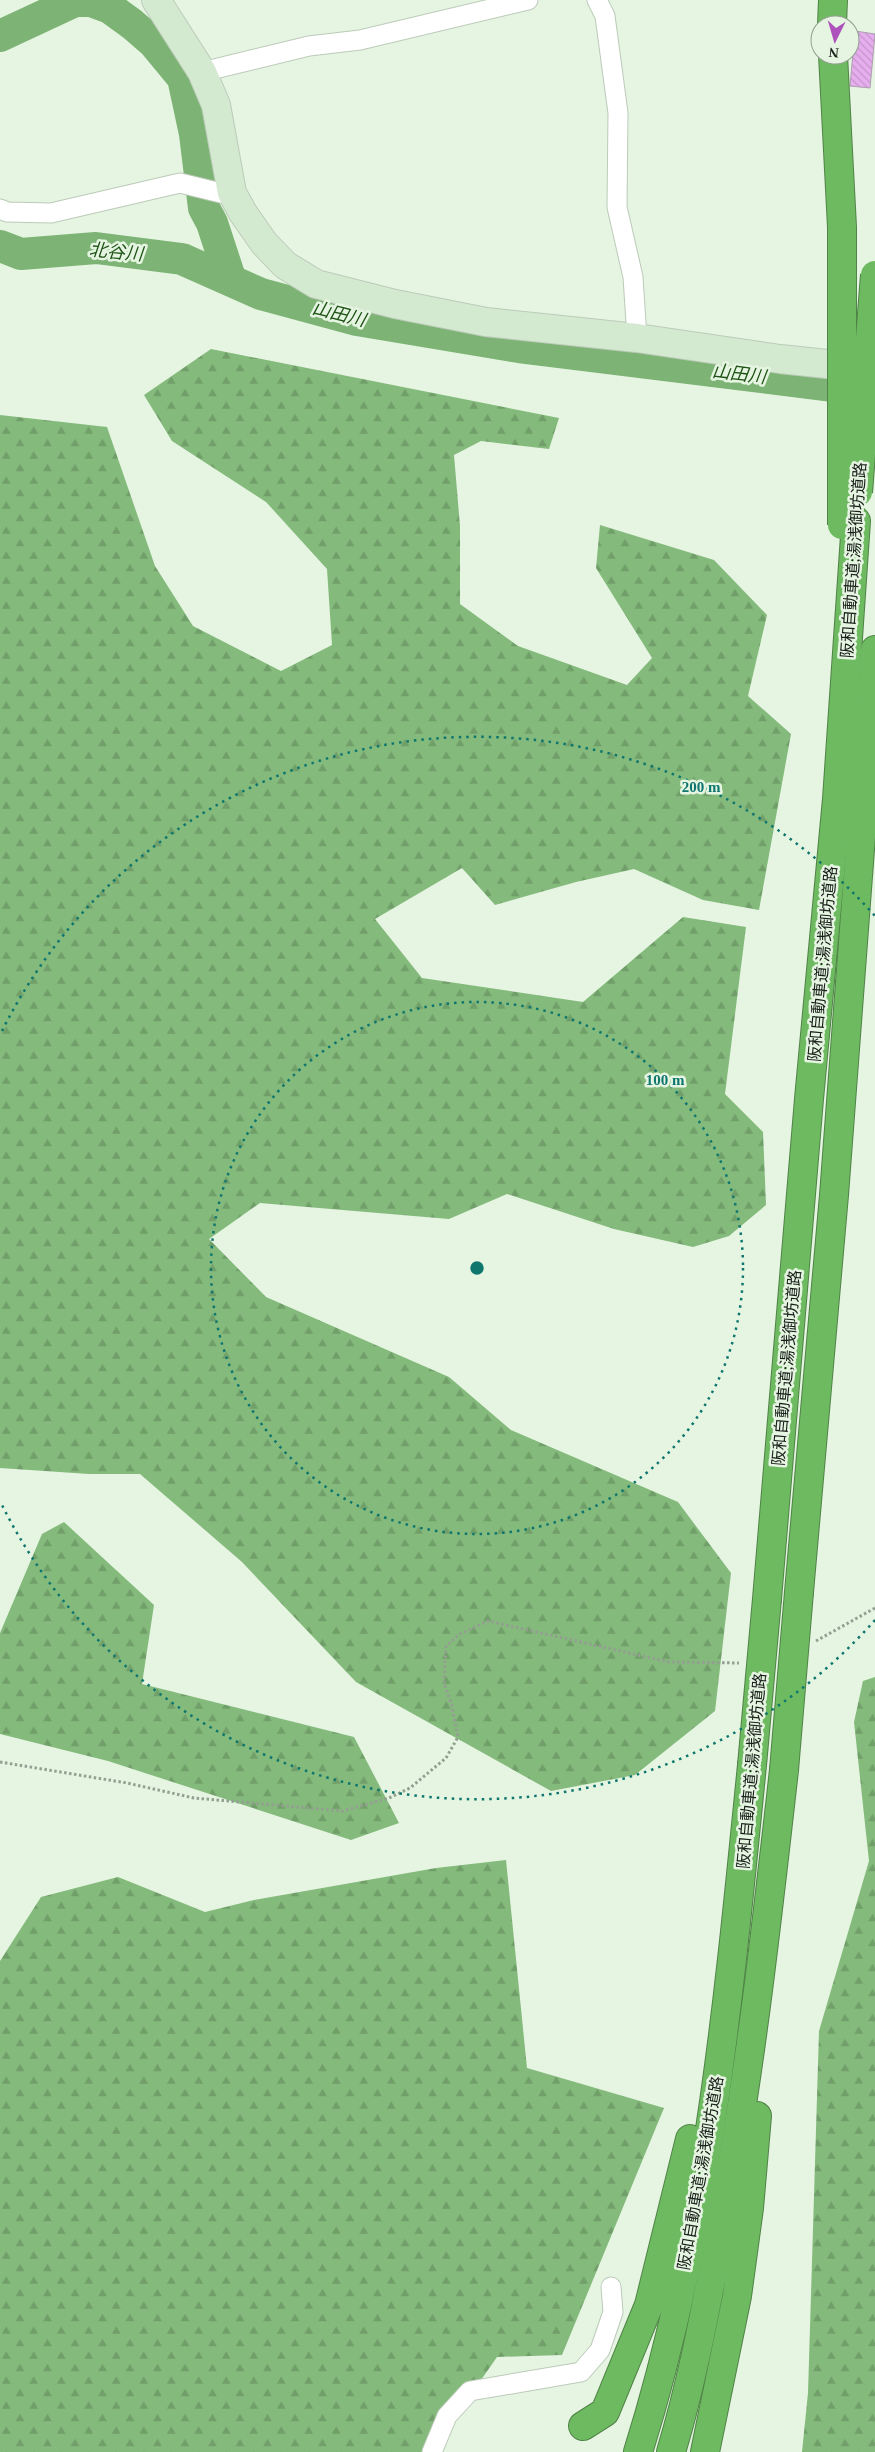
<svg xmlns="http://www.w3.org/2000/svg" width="875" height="2452" viewBox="0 0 875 2452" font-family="'Times New Roman','Noto Sans JP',serif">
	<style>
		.forest { fill: url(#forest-firs) }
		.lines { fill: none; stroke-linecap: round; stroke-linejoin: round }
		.river { stroke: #7db374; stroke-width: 32 }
		.building { fill: url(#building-back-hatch); stroke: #ad9eaf }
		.street-casing { stroke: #bccbb9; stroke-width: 21 }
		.secondary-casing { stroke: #bccbb9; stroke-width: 30 }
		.highway-casing { stroke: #508347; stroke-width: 30 }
		.path { stroke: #939f91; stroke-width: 3; stroke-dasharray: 2.5 2.5; stroke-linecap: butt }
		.street { stroke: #fff; stroke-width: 19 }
		.secondary { stroke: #d4ead0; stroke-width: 28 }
		.highway { stroke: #6eba61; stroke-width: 28 }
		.highway-bridge-casing { stroke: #508347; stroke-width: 30; stroke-linecap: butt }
		.highway-bridge { stroke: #6eba61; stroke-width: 28 }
		.ring { fill: none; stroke: #0f766e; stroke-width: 2.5; stroke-dasharray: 2.5 5 }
		.labels { text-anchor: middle; stroke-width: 5; stroke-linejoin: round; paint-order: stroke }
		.street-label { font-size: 16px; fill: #171d17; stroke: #e5f5e2 }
		.water-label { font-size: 18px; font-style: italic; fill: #1e5315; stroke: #e5f5e2 }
		.centre { fill: #0f766e; stroke: #e5f5e2; stroke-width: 2.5 }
		.ring-label { font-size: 15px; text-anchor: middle; font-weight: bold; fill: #0f766e; stroke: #e5f5e2; stroke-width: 5; stroke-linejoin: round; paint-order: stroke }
	</style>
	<defs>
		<pattern id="forest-firs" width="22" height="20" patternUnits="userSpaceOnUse" patternTransform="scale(1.25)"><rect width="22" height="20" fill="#84ba7b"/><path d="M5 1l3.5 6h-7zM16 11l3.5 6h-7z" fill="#719f6a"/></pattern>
		<pattern id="building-back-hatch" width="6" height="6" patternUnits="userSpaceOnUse" patternTransform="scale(1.25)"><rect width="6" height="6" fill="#e6aeee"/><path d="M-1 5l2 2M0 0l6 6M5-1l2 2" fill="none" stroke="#c595cb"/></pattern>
	</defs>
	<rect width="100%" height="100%" fill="#e5f5e2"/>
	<!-- forest -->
	<g class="forest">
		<polygon points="211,349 559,418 549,449 481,441 454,455 460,526 460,604 518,646 627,685 652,658 596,568 600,525 714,560 767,615 748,696 791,734 759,910 703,900 634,869 576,882 495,905 462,868 375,919 422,978 583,1002 683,917 746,927 725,1094 763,1132 766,1205 729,1236 693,1247 614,1229 507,1194 449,1219 260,1203 209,1239 266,1297 449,1377 511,1430 678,1502 731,1573 715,1711 635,1775 551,1791 356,1682 242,1562 140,1474 89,1474 0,1468 0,415 107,427 155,566 193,626 281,671 332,645 327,569 266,502 172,441 144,395"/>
		<polygon points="64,1522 154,1605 142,1684 354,1737 399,1823 351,1840 108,1761 0,1734 0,1633 42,1534"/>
		<polygon points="875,1677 875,2452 802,2452 808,2393 819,2031 869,1861 854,1722 863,1681"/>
		<polygon points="506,1860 527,2068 664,2108 562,2355 497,2357 431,2452 0,2452 0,1961 41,1897 118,1877 205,1912 254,1900 436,1868"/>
	</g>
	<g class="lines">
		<!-- river -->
		<g class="river">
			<polyline points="0,36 75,1 91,1 110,8 132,24 154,43 183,78 195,134 204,208 212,223 230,278"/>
			<polyline points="0,246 21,254 96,248 182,259 261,294 357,320 519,347 873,391"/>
		</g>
	</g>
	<!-- building -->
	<polygon class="building" points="855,31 875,34 870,88 850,86"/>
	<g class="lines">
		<defs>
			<g id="street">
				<polyline points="597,0 605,16 618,113 617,207 633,277 637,338"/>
				<polyline points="202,72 309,46 360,40 528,0"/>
				<polyline points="0,209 7,212 51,213 180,183 221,193 232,193"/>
				<polyline points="432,2452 447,2416 470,2391 581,2372 600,2350 613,2312 611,2287"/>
			</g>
			<polyline id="secondary" points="156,0 202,72 216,105 232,193 243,213 264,243 285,265 316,284 395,304 486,322 637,338 780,359 865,368"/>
			<g id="highway">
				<polyline points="832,25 833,0"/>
				<polyline points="799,1592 834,1195 875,650"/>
				<polyline points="767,1599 809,1099 837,799 856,521"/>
				<polyline points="583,2426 605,2412 649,2305 690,2139"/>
				<path d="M638,2452C708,2230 729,1995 752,1765"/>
				<path d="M671,2452C691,2386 704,2317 717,2249C748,2091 766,1930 784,1770"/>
				<polyline points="705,2452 737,2296 749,2208 757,2116"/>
			</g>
		</defs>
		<!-- street casing -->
		<use href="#street" class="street-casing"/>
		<!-- secondary casing -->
		<use href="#secondary" class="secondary-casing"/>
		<!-- highway casing -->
		<use href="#highway" class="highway-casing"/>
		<!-- path -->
		<g class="path">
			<polyline points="816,1641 875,1608"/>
			<polyline points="0,1762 127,1783 194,1798 343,1811 389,1798 410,1788 446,1758 458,1737 452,1706 444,1683 446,1646 460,1634 488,1621 669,1662 739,1663"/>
		</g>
		<!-- street -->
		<use href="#street" class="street"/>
		<!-- secondary -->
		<use href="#secondary" class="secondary"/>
		<!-- highway -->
		<use href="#highway" class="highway"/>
		<defs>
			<g id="highway-bridge">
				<polyline points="833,55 842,227 842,525"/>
				<polyline points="858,492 875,275"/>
				<polyline points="752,1765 767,1599"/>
				<polyline points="784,1770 799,1592"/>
			</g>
		</defs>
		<!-- highway-bridge casing -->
		<use href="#highway-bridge" class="highway-bridge-casing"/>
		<!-- highway-bridge -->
		<use href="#highway-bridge" class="highway-bridge"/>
	</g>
	<!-- distance rings -->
	<g class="ring">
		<circle cx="477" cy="1268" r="266"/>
		<path d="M875 1620A531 531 0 0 1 2 1505M2 1031A531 531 0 0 1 875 916"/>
	</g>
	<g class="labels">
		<!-- street labels -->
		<g class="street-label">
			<text transform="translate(853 560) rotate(-86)" y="6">阪和自動車道;湯浅御坊道路</text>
			<text transform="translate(822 964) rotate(-85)" y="6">阪和自動車道;湯浅御坊道路</text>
			<text transform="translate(786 1368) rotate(-85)" y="6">阪和自動車道;湯浅御坊道路</text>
			<text transform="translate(751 1771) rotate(-85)" y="6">阪和自動車道;湯浅御坊道路</text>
			<text transform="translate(700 2173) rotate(-80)" y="6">阪和自動車道;湯浅御坊道路</text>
		</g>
		<!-- water labels -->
		<g class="water-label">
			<text transform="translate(116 252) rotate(5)" y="6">北谷川</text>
			<text transform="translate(339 314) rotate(14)" y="6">山田川</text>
			<text transform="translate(739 374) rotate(7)" y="6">山田川</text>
		</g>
	</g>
	<circle cx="477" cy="1268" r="8" class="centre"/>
	<g class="ring-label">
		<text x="701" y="792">200 m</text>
		<text x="665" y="1085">100 m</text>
	</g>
	<!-- north arrow -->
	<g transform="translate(835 40) rotate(185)"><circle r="24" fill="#e5f5e2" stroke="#939f91"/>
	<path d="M0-4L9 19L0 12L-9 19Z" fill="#ae51bc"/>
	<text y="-8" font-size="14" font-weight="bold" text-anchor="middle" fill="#171d17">N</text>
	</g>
</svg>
